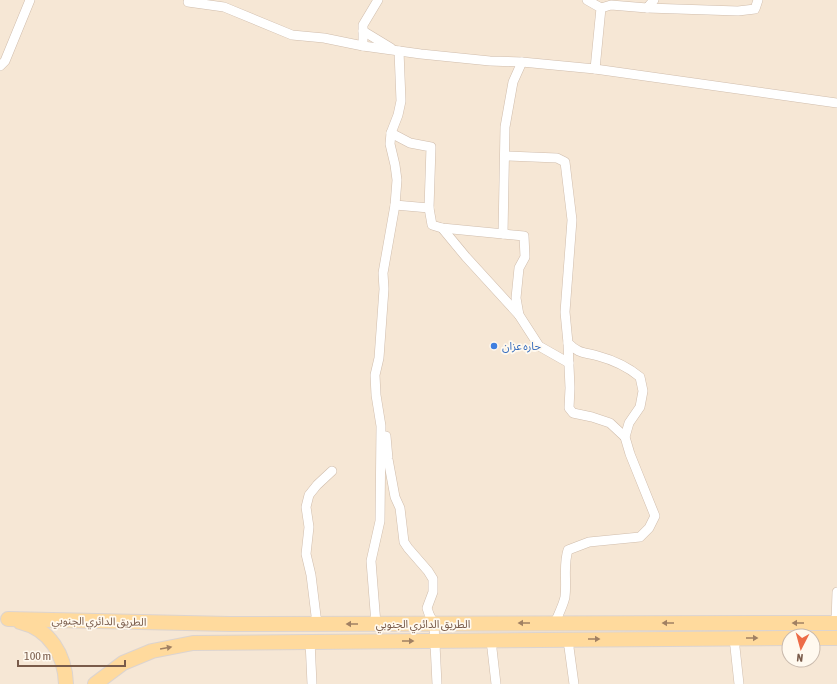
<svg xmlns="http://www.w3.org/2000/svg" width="837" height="684" viewBox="0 0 837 684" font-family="'Asap Condensed','Noto Sans Arabic',sans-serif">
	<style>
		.residential { fill: #f6e7d5; fill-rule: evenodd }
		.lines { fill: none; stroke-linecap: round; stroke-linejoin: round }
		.street-casing { stroke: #d0bdac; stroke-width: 10 }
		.primary-casing { stroke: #dcd4d0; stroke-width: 16 }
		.street { stroke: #fff; stroke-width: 9 }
		.primary { stroke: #ffda9d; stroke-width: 14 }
		.oneway { fill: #a18163 }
		.shop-dot { fill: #3f7fe0; stroke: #fff9ef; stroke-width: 1.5 }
		.labels { text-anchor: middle; stroke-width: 3.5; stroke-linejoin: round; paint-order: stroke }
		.shop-label { font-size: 11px; fill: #366cbe; stroke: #fff9ef; text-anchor: start }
		.street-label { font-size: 11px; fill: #795b4a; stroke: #fff9ef }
	</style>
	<rect width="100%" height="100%" fill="#fdf5e7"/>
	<!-- residential -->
	<path class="residential" d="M0,0H837V684H0ZM789,636H813V660H789Z"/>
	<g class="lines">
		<defs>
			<g id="street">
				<polyline points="587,0 601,8 595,69"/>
				<polyline points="188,2 224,7 292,35 324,38 363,46 421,54 490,61 522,62 595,69 837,103"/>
				<polyline points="601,8 611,5 647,8 654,0"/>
				<polyline points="647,8 738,11 755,9 758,0"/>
				<polyline points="363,31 391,48"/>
				<polyline points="363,46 363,25 378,0"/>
				<polyline points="0,66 5,61 30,0"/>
				<polyline points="391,133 410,143 431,147 429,208 432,225 442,228 524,236 525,257 519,268 516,298 519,315 539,346 569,363"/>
				<path d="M505,156L557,158L565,162L572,220L565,312L568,343C579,354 584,352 598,356C613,360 628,367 640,377L643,391L640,407L629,423L625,437L630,454L655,516L649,528L640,537L589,542L568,550C563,565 567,581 565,597C563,606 558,615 555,623"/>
				<polyline points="395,205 429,208"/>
				<polyline points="442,228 466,257 519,315"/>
				<polyline points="503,234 505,127 513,82 522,62"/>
				<polyline points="568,343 570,388 569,408 573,413 592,417 610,423 625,437"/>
				<polyline points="386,436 388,459 395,497 400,508 404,542 408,548 428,571 433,579 433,592 427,608 429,614 434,624 437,684"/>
				<polyline points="836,623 837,592"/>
				<polyline points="317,624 311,575 306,554 309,527 306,507 309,495 317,485 332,471"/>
				<polyline points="376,624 371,561 380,521 381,426 376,395 375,375 379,358 384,289 383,273 395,205 397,180 395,165 390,144 391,133 398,115 401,101 399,51"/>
				<polyline points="734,638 739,684"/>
				<polyline points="491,640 496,684"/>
				<polyline points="568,640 574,684"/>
				<polyline points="310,641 312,684"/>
			</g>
			<g id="primary">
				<polyline points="8,619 230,624 837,623"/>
				<path d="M20,622C50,629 65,655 66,684"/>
				<polyline points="813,638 837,638"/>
				<polyline points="95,684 123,663 152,651 193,643 789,638"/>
			</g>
		</defs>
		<!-- street casing -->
		<use href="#street" class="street-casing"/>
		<!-- primary casing -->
		<use href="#primary" class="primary-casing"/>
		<!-- street -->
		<use href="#street" class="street"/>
		<!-- primary -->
		<use href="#primary" class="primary"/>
	</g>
	<!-- one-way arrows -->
	<defs><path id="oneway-solid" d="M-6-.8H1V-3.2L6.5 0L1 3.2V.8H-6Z"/></defs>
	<g class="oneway">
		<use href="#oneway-solid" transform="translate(524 623) rotate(180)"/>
		<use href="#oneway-solid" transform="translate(668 623) rotate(180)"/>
		<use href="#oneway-solid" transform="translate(798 623) rotate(180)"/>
		<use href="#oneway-solid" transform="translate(352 624) rotate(-180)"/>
		<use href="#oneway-solid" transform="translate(752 638)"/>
		<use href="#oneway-solid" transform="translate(594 639)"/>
		<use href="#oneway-solid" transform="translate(408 641)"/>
		<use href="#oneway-solid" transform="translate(166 648) rotate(-10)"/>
	</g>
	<!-- markers -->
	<circle class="shop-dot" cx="494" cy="346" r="4"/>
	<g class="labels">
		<!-- shop labels -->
		<g class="shop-label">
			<text x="502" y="350">حاره عزان</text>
		</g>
		<!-- street labels -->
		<g class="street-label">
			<text transform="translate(99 621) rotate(1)" y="4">الطريق الدائري الجنوبي</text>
			<text x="423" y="628">الطريق الدائري الجنوبي</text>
		</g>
	</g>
	<!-- north arrow -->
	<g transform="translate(801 648) rotate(186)"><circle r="19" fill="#fff9ef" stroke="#c9baad"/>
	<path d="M0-3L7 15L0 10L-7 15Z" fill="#ed6c47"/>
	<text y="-6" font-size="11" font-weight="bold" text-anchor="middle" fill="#795b4a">N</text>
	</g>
	<!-- scale -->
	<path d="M18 660v6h107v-6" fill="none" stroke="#795b4a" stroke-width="2"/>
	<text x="24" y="660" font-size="12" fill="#795b4a" stroke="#fff9ef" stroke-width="3" paint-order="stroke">100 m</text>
</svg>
